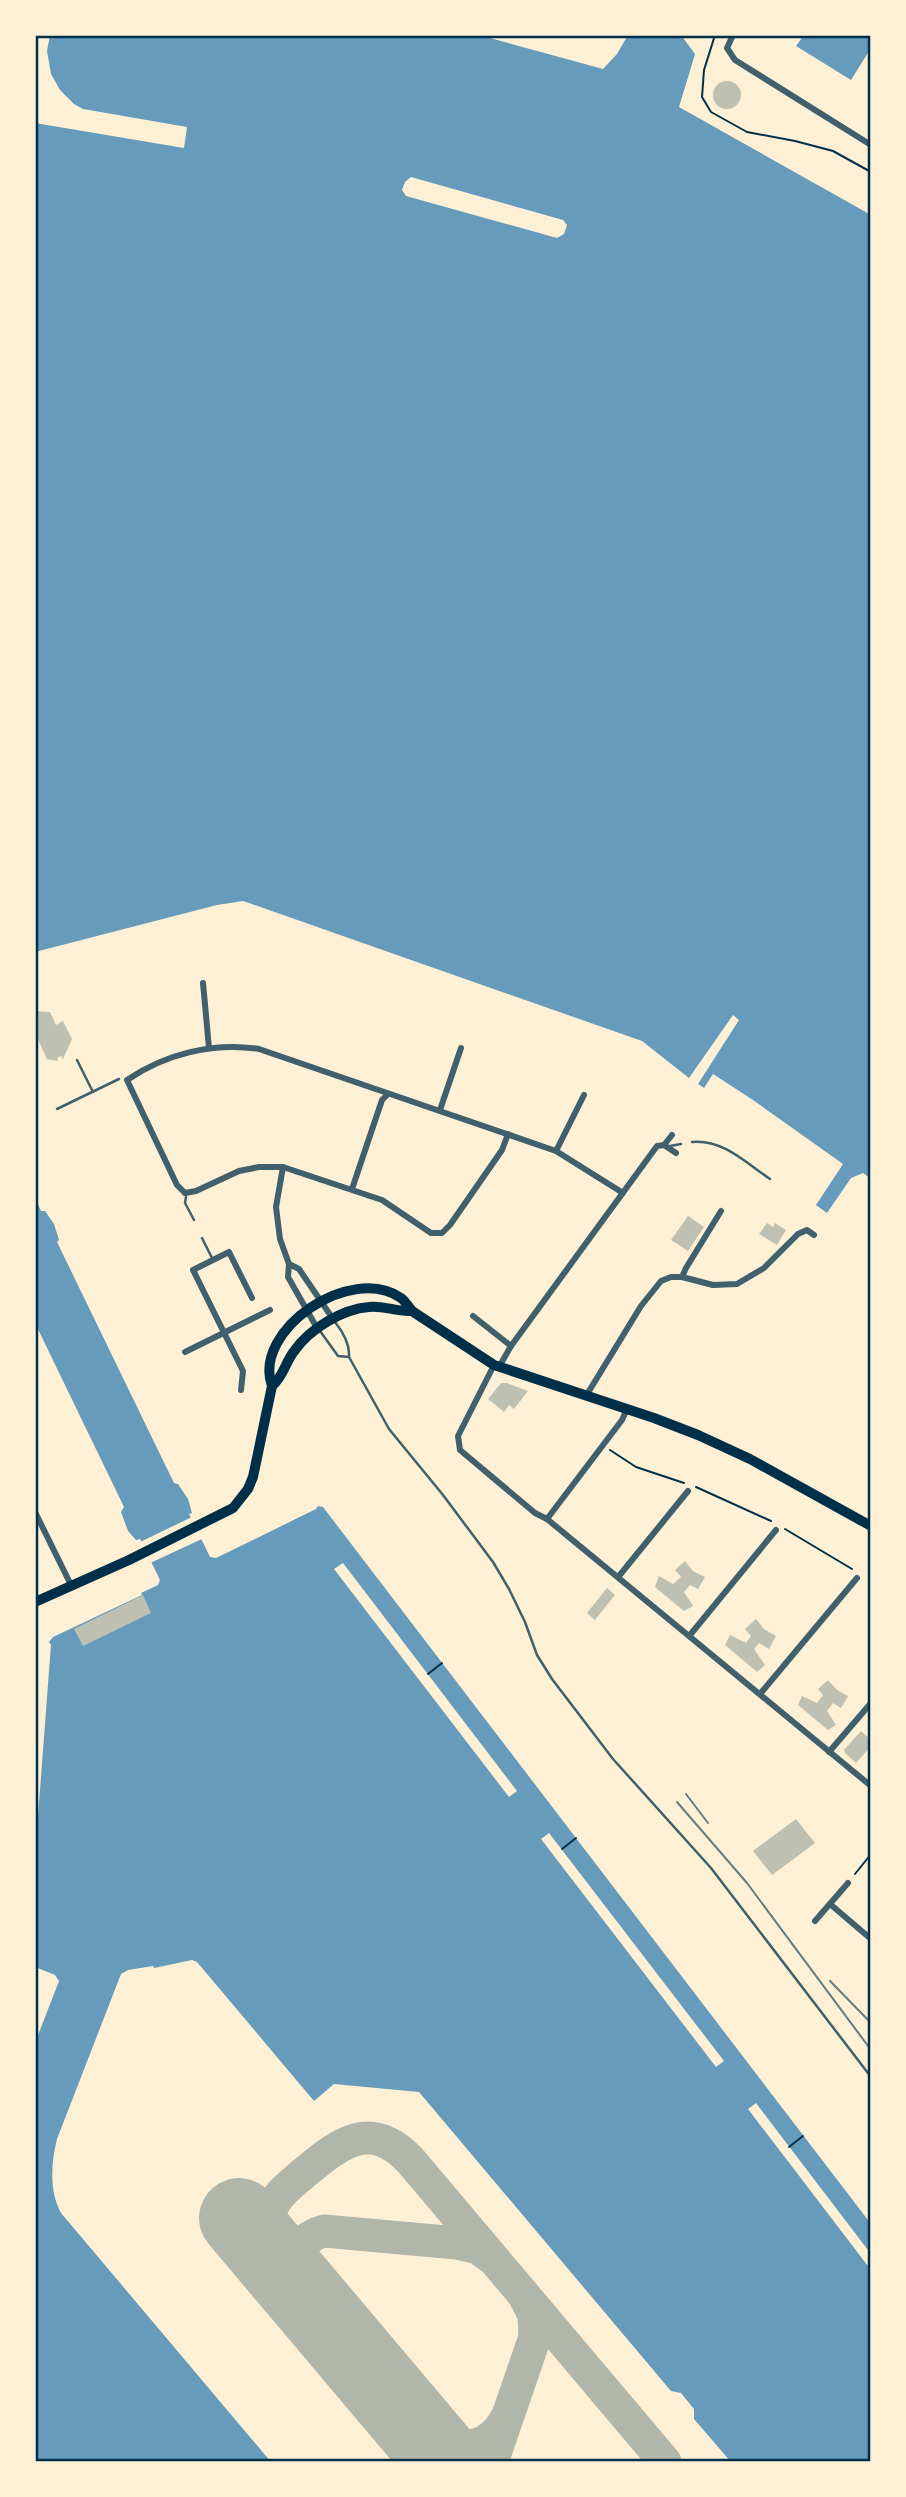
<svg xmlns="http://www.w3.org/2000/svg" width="906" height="2497" viewBox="0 0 906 2497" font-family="Poppins,sans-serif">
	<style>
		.water { fill: #669bbc }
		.pier { fill: #fdf0d5 }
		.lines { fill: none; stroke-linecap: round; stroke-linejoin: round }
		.taxiway { stroke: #b1b6ab; stroke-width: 33 }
		.runway { stroke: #b1b6ab; stroke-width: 80 }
		.building { fill: #bec0b2 }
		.path { stroke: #003049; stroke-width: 2 }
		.service { stroke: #3f606c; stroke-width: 2.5 }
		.minor { stroke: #3f606c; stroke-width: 6 }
		.trunk { stroke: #003049; stroke-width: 10 }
		.tram { stroke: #657d81; stroke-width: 2 }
		.neatline { fill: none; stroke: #003049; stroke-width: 2.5 }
	</style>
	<rect width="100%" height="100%" fill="#fdf0d5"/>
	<!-- water -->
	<g class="water">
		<polygon points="35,35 479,35 603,69 617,54 628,35 681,35 695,54 679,107 871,215 871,1179 863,1173 851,1178 827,1213 816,1205 843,1164 753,1100 713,1074 704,1088 698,1084 739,1020 733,1015 689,1078 642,1041 243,901 217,905 35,952"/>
		<polygon points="804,35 871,35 871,48 851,80 796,46"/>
		<path d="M35,1197L41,1211H45L54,1224L59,1240L57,1242L174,1483L178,1484L188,1499L192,1513L189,1514L210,1557L216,1558L316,1509L318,1506L323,1507L871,2224V2462H731L694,2419V2409L681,2393L671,2391L419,2092L334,2084L314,2101L197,1962L192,1960L154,1968L153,1966L128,1970L121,1974L57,2139C51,2163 49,2191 61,2213L271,2462H35V2043L59,1981L55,1975L35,1967V1856L51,1645L49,1642L53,1637L142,1595L141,1593L158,1585L160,1580L140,1539L136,1540L128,1531L121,1512L124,1507L35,1323Z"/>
	</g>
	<!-- pier -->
	<g class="pier">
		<polygon points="35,35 50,35 47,51 51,74 60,90 74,104 83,109 187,127 184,148 35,123"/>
		<polygon points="411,177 563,220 567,225 564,234 557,238 406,196 402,190 405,182"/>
		<polygon points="194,1516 204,1538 148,1564 136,1544"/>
		<polygon points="343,1563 517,1791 509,1797 334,1569"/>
		<polygon points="549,1833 724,2061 716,2067 541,1839"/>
		<polygon points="756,2103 871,2254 871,2270 748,2109"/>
	</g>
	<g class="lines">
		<!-- taxiway -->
		<g class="taxiway">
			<path d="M279,2265C271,2250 265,2236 268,2219C272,2198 288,2187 304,2173C339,2144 370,2118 410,2160L665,2462"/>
			<path d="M299,2289C288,2263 296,2239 324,2231L457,2243L478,2248L489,2256"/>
			<path d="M418,2430C449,2452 487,2456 507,2417"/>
			<polyline points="492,2462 535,2337 534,2315 526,2299"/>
		</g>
		<!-- runway -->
		<polyline class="runway" points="239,2218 445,2462"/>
	</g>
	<!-- building -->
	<g class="building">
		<circle cx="727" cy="95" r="14"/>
		<polygon points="35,1011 50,1012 56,1025 63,1021 72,1039 63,1059 61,1056 57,1058 58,1061 47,1059 35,1033"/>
		<polygon points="688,1216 704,1227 688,1251 671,1240"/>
		<polygon points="767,1223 773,1227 775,1223 786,1230 777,1245 759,1234"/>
		<polygon points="501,1383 507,1383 528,1391 514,1409 509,1405 504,1412 488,1399"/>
		<polygon points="685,1561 693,1571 705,1577 698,1589 690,1585 684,1592 693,1606 684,1611 655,1587 659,1576 673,1584 681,1577 675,1570"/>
		<polygon points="607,1588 615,1595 595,1620 587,1613"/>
		<polygon points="143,1595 151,1613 83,1646 74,1629"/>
		<polygon points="756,1619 764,1629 776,1636 769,1649 759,1643 754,1649 765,1665 757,1672 725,1645 730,1635 746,1643 751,1636 745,1629"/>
		<polygon points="828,1680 837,1690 848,1696 841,1708 833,1703 827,1711 836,1725 828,1730 798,1705 802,1696 817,1703 823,1695 818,1689"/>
		<polygon points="861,1731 871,1740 871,1746 856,1763 845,1753 844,1750"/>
		<polygon points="796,1819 815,1843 772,1875 753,1851"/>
	</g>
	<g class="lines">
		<!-- path -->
		<g class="path">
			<polyline points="560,35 592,35"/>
			<polyline points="715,35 704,70 702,97 711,112 747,132 795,141 833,151 871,172"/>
			<polyline points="610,1450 636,1467 684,1483"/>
			<polyline points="696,1487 771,1521"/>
			<polyline points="785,1529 852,1569"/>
			<polyline points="428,1674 442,1663"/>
			<polyline points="562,1849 576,1838"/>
			<polyline points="855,1874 871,1854"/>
			<polyline points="789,2147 803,2136"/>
		</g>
		<!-- service -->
		<g class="service">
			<polyline points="77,1060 93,1092"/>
			<polyline points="57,1109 119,1079"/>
			<path d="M692,1142C723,1139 746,1163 770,1179"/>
			<polyline points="670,1146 681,1144"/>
			<polyline points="186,1197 185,1203 194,1220"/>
			<polyline points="202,1238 213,1260"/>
			<path d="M335,1322C343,1332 350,1344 349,1357L389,1429L443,1495L493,1562L509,1589L525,1622L537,1655L552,1679L613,1759L711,1868L871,2077"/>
			<polyline points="320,1331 338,1356 349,1357"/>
		</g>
		<!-- minor -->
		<g class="minor">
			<polyline points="733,35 727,48 735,60 871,145"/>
			<polyline points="203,983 209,1048"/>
			<polyline points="440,1110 461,1048"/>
			<polyline points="664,1145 672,1135"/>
			<polyline points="556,1151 584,1095"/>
			<polyline points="283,1167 276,1207 280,1239 289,1264 288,1277 317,1328"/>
			<polyline points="352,1189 382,1100 388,1094"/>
			<path d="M185,1193L177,1185L127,1080C165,1054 213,1042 259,1049L556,1151L623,1193"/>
			<polyline points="185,1193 196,1191 239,1171 259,1167 283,1167 382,1200 431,1233 442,1233 450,1225 502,1150 508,1134"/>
			<polyline points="289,1264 299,1269 333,1319"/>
			<polyline points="682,1277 686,1268 721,1211"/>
			<polyline points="473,1316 511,1346"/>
			<polyline points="185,1352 270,1310"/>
			<polyline points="494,1365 458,1436 460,1450 535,1513 547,1519 871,1786"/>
			<polyline points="499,1367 511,1346 657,1146 664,1145 676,1153"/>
			<polyline points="241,1390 243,1371 193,1270 229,1252 252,1298"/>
			<polyline points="586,1396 641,1306 661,1281 671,1277 682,1277 713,1285 737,1284 764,1268 798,1234 807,1230 814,1235"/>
			<polyline points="35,1512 71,1585"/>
			<polyline points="547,1519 622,1420 627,1409"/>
			<polyline points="619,1576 688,1491"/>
			<polyline points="690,1635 776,1530"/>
			<polyline points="760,1694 857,1578"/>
			<polyline points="829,1752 871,1703"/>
			<polyline points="830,1904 871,1939"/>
			<polyline points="815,1921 848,1883"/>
		</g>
		<!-- trunk -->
		<g class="trunk">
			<path d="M272,1386C284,1376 285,1362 295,1350C310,1329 342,1309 369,1307C383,1305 395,1312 412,1311"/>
			<path d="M35,1602L129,1560L233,1508L248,1489L253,1477L272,1386C252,1330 351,1263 401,1298C405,1301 409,1307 412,1311L494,1365L654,1418L698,1435L750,1459L871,1526"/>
		</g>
		<!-- tram -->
		<g class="tram">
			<polyline points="686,1794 708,1823"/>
			<polyline points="677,1802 747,1883 871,2050"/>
			<polyline points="830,1981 871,2023"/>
		</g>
	</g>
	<!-- border -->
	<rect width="906" height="2497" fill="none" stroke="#fdf0d5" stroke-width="74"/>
	<rect x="37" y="37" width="832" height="2423" class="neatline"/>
</svg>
